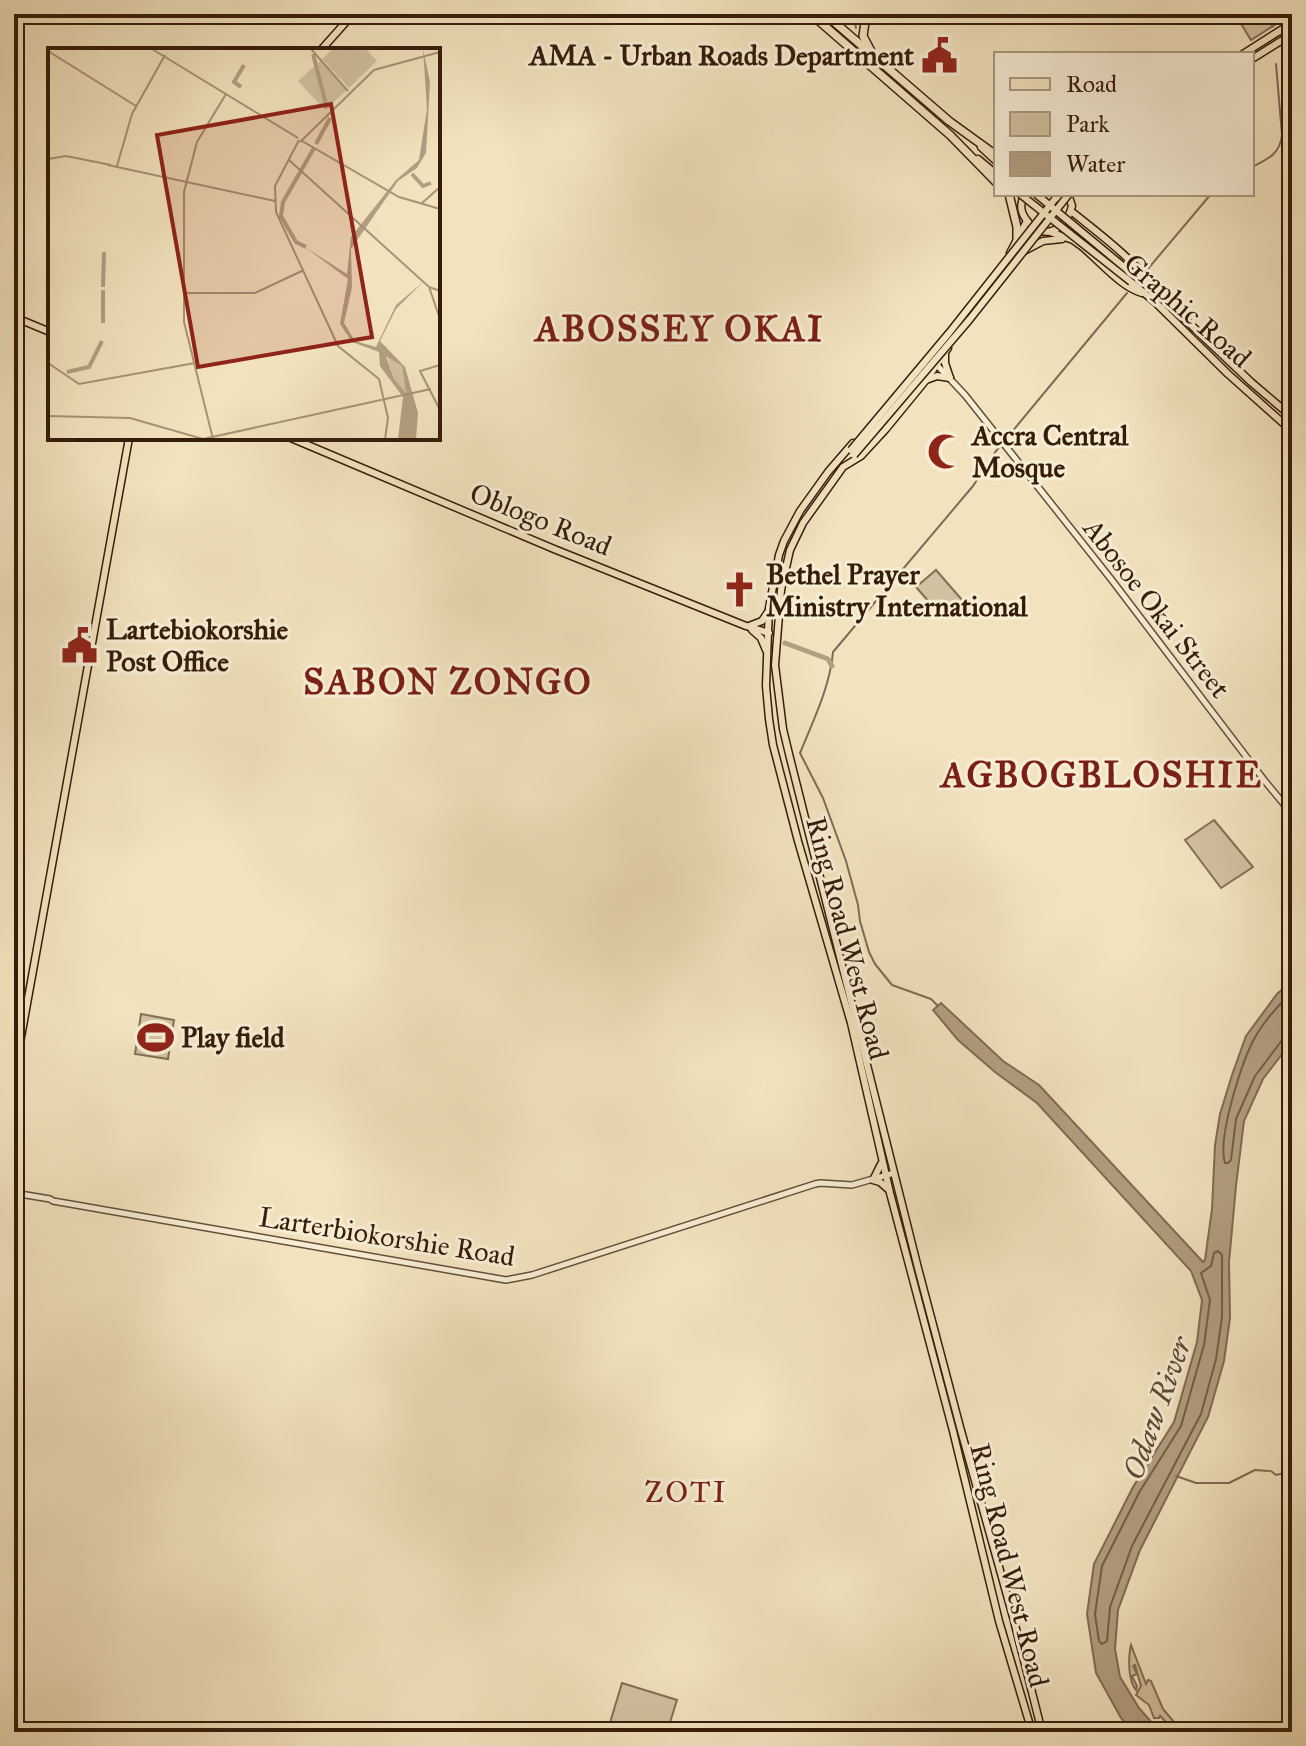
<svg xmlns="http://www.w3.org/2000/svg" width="1306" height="1746" viewBox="0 0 1306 1746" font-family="'IM FELL Great Primer',serif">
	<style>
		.green { fill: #d2c1a0; stroke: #846e56; stroke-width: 2 }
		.water { fill: #b29f81; stroke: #806b52; stroke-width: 2 }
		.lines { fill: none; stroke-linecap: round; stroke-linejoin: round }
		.shore { stroke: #745e46; stroke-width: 2 }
		.stream { stroke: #806b52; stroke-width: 2 }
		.canal { stroke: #b29f81; stroke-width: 5 }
		.minor-casing { stroke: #654e38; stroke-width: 8 }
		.major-casing { stroke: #361c0b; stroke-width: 9 }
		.highway-casing { stroke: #361c0b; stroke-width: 10 }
		.minor { stroke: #f7edd5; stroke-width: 5 }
		.major { stroke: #f2e3be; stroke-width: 6 }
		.highway { stroke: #f2e3be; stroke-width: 7 }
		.major-bridge-casing { stroke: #361c0b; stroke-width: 9; stroke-linecap: butt }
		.major-bridge { stroke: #f2e3be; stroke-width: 6 }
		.labels { text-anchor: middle; stroke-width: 6; stroke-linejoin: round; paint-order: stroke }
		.poi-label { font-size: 28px; font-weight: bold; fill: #361c0b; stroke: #f7edd5; text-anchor: start }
		.street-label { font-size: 28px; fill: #361c0b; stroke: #f7edd5 }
		.water-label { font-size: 30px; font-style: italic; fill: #614a34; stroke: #f7edd5 }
		.neighbourhood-label { font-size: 30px; letter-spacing: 2px; fill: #7a1f14; stroke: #f7edd5 }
		.district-label { font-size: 36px; font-weight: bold; letter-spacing: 2px; fill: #7a1f14; stroke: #f7edd5 }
		.inset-river { fill: none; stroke: #b29f81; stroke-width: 4 }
		.inset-road { fill: none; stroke: #a79376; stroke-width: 2 }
		.view { fill: #8f2418; fill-opacity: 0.15; stroke: #8f2418; stroke-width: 4 }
		.inset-edge { fill: none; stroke: #361c0b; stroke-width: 4 }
	</style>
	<rect width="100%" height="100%" fill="#f2e3be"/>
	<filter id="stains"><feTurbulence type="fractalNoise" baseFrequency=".0025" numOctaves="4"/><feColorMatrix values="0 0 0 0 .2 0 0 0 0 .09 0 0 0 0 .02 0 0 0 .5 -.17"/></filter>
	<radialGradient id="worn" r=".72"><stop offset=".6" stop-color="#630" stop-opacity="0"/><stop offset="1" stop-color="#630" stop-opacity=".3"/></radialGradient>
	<!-- green -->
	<g class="green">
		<polygon points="1235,14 1292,14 1251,40"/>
		<polygon points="936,570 963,601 943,618 916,587"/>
		<polygon points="1214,820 1253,867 1221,888 1185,840"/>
		<polygon points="141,1014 174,1020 168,1059 135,1054"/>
		<path d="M1131,1645L1146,1684L1148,1680L1151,1681L1163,1709L1174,1722L1170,1726L1160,1716L1159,1718H1154L1149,1705L1136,1695L1141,1686L1135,1665L1133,1666L1137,1674L1132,1676L1137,1686L1136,1690C1128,1680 1128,1658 1131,1645Z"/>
		<polygon points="622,1683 677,1700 667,1732 630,1732 609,1726"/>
	</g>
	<!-- water -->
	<polygon class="water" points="1292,981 1292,1041 1263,1079 1244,1121 1236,1186 1229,1262 1230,1318 1224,1361 1208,1417 1140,1550 1118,1610 1115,1649 1120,1677 1139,1708 1160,1732 1134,1732 1121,1718 1096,1673 1087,1614 1094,1564 1133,1487 1174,1422 1197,1342 1202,1300 1191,1271 1037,1103 995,1072 958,1040 933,1010 941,1003 1003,1061 1039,1085 1203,1262 1205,1260 1212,1209 1215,1145 1220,1114 1232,1075 1246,1036 1277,994"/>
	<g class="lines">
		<!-- shore -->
		<g class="shore">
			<path d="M1292,992C1279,1004 1261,1025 1253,1041C1241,1065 1217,1139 1225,1163H1228L1231,1160L1236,1119L1255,1076L1283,1039L1292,1036"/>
			<polygon points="1218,1251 1222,1255 1222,1317 1216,1359 1201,1414 1132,1546 1110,1607 1107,1641 1102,1644 1099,1641 1095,1614 1102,1566 1140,1491 1181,1426 1204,1345 1210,1300 1201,1273 1211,1266 1214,1253"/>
		</g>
		<!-- stream -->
		<g class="stream">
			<polyline points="853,14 856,28"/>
			<polyline points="1269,14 1272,27"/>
			<path d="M1252,167C1268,159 1280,154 1282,135L1276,64"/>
			<polyline points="1147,270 1211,194"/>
			<path d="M938,1006L931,999L892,985L875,964L869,952L860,921L858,905L846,861L823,798L800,753C813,721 830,687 833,652L973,486L996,451L1127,293"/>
			<polyline points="1271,1471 1276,1475 1292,1471"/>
			<polyline points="1176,1476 1196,1483 1229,1483 1255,1470 1269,1471"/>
		</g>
		<!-- canal -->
		<polyline class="canal" points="785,643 828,659 832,666"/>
		<defs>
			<g id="minor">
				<polyline points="935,363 965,395 1111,579 1264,780 1292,814"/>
				<polyline points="14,1193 50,1199 53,1201 506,1280 532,1275 815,1184 820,1183 852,1185 894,1173"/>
			</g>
			<g id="major">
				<polyline points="321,50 353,14"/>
				<polyline points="1243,54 1292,23"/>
				<polyline points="1252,59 1292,34"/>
				<polyline points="981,147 996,161"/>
				<polyline points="978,159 996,174"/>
				<path d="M1025,194C1019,205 1020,213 1029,223"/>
				<path d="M1071,211C1097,232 1132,258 1152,285L1150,289"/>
				<path d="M1038,230C1055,237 1068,222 1072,206L1068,194"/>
				<path d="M1050,232L1073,240L1080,245C1098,259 1120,287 1142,293"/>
				<polyline points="1024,251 1043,241 1062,239"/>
				<polyline points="1010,253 1027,221"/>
				<polyline points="1136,277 1168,303 1251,382 1292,417"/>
				<polyline points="1131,282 1155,302 1228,374 1292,431"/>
				<polyline points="14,317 50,332"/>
				<polyline points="948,348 926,380 885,430 861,456 843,467 803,523 790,550 781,590 775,665 783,729 789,754 918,1268 960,1427 1013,1617 1042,1732"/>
				<polyline points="945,355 945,363 950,378"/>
				<polyline points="926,380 937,376 950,378"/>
				<polyline points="291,438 554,549 746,626 769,633"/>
				<polyline points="853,443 828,472 800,511 784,541 779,555 769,608 768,632 766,686 769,719 773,745 798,841 851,1023 890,1193 953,1431 999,1621 1032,1732"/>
				<polyline points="749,626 762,621 768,612"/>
				<polyline points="752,630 761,638 766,650"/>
				<polyline points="14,1076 129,438"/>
				<polyline points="881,1164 873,1180 880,1182 888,1189"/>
			</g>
			<g id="highway">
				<polyline points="811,14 950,135 996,182"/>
				<polyline points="825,14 949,121 996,155"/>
				<polyline points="865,22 863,36 872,53"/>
				<polyline points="1009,194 1017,227 1017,241"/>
			</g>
		</defs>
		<!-- minor casing -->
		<use href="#minor" class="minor-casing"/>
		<!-- major casing -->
		<use href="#major" class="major-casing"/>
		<!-- highway casing -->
		<use href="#highway" class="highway-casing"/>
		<!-- minor -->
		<use href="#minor" class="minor"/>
		<!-- major -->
		<use href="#major" class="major"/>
		<!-- highway -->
		<use href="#highway" class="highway"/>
		<defs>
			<g id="major-bridge">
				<polyline points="1020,194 1131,282"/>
				<polyline points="1036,194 1136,277"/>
				<polyline points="851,450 949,333 1055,199"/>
				<polyline points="854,455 970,319 1069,194"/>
			</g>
		</defs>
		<!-- major-bridge casing -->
		<use href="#major-bridge" class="major-bridge-casing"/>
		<!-- major-bridge -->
		<use href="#major-bridge" class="major-bridge"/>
	</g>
	<!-- icons -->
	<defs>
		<symbol id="civic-bare" viewBox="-9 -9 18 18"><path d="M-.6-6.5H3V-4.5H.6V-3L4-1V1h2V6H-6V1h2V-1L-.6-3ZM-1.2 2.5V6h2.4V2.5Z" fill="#8f2418" stroke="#f7edd5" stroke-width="2.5" paint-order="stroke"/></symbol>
		<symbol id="mosque-bare" viewBox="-9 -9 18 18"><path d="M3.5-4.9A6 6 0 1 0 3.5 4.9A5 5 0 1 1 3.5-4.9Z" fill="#8f2418" stroke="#f7edd5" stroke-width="2.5" paint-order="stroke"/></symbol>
		<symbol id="church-bare" viewBox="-9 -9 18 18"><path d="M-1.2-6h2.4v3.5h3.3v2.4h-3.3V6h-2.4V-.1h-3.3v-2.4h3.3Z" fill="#8f2418" stroke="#f7edd5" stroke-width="2.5" paint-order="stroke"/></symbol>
		<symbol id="stadium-bare" viewBox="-9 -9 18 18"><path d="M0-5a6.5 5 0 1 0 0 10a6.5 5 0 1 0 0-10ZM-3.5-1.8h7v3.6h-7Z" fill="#8f2418" stroke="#f7edd5" stroke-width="2.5" paint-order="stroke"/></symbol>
	</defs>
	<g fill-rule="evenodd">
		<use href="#civic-bare" x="914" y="30" width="51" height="51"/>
		<use href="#mosque-bare" x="920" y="426" width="51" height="51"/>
		<use href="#church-bare" x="714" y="564" width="51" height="51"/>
		<use href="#civic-bare" x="54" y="620" width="51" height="51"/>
		<use href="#stadium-bare" x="130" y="1012" width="51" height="51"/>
	</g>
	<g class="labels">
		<!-- poi labels -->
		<g class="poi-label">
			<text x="914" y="65" text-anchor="end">AMA - Urban Roads Department</text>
			<text x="972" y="445">Accra Central<tspan x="972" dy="32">Mosque</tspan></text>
			<text x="766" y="584">Bethel Prayer<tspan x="766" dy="32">Ministry International</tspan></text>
			<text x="106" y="639">Lartebiokorshie<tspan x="106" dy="32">Post Office</tspan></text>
			<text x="181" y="1047">Play field</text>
		</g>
		<!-- street labels -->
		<g class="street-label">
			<text transform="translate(1188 310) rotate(41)" y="10">Graphic Road</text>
			<text transform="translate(541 519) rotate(22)" y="10">Oblogo Road</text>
			<text transform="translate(1157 608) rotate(52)" y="10">Abosoe Okai Street</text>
			<text transform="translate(848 938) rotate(75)" y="10">Ring Road West Road</text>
			<text transform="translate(387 1236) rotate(9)" y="10">Larterbiokorshie Road</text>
			<text transform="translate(1010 1565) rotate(76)" y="10">Ring Road West Road</text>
		</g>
		<!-- water labels -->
		<g class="water-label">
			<text transform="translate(1157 1408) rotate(-70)" y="10">Odaw River</text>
		</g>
		<!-- neighbourhood labels -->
		<g class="neighbourhood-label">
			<text x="686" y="1502">ZOTI</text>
		</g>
		<!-- district labels -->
		<g class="district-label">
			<text x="680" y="341">ABOSSEY OKAI</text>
			<text x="448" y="694">SABON ZONGO</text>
			<text x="1102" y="787">AGBOGBLOSHIE</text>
		</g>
	</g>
	<!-- overview -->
	<g transform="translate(48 48)">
		<rect width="392" height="392" fill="#f2e3be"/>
		<path d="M285,1H318L329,13L301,40L274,11ZM272,13L299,42L277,62L250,33ZM339,308L354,318L358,345L346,331Z" fill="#d2c1a0"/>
		<path d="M375,1L382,34L378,105L369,120L350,133L303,201L304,239L296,275L307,293L328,299L348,257L375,234L348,261L332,293L357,319L370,365L368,391H350L355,349L332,318L331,304L304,294L292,276L300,231L257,199L299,226L303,189L348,132L371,112L379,61ZM338,308L354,318L358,345L346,331Z" fill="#b29f81" fill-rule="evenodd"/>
		<path class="inset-river" d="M265,6L279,60M193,39L186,34L196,17M268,96L282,70M364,126L375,138L383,135M258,199L248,194L233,168L235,154L266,100M55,239L56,204M55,275V242M19,324L41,319L54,293"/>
		<path class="inset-road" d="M104,1L250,90M263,1L300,43M0,3L88,58M251,92L227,138L228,164L290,298L331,331L340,370L337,391M254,93L351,149L392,161M252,94L326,22L392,4M0,111L18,108L63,117M241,112L381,239L392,243M60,117L227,153M69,118L84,66L117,7M373,156L392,139M381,239L392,271M136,245H207L256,222M0,315L31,336L147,315M392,317L372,323L392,362M0,368L82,370L155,391L383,341M165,391L136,274V144L149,94L178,46"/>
		<path class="view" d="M283,56L324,289L150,319L109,87Z"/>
		<rect width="392" height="392" class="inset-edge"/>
	</g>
	<!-- margin -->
	<rect width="1306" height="1746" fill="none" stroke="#f2e3be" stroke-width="48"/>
	<rect x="16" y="16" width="1274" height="1714" fill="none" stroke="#361c0b" stroke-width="4"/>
	<rect x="24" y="24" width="1258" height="1698" fill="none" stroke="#361c0b" stroke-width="2"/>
	<!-- legend -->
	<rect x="994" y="52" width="260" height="144" fill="#f7edd5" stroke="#aa9984" stroke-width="2"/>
	<rect x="1010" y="78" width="40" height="12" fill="#f2e3be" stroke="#aa9984" stroke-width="2"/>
	<text x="1066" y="92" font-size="24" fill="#361c0b">Road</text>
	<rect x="1010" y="112" width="40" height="24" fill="#d2c1a0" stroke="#aa9984" stroke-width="2"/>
	<text x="1066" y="132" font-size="24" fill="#361c0b">Park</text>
	<rect x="1010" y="152" width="40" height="24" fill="#b29f81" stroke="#aa9984" stroke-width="2"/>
	<text x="1066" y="172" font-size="24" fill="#361c0b">Water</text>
	<rect width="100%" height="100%" filter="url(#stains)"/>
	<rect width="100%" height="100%" fill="url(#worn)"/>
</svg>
